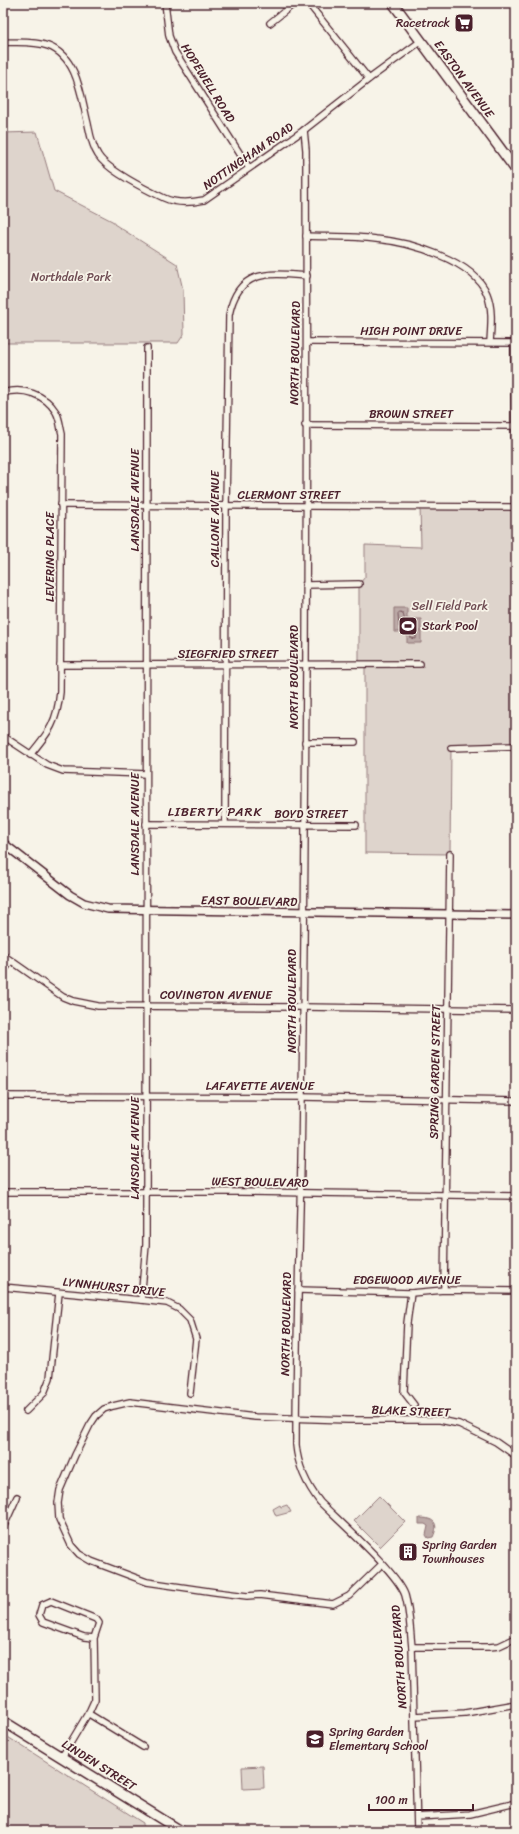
<svg xmlns="http://www.w3.org/2000/svg" width="519" height="1834" viewBox="0 0 519 1834" font-family="Sriracha,sans-serif">
	<style>
		.green { fill: #ded4cc; stroke: #947a7c }
		.water { fill: #bcaaa7; stroke: #8e7275 }
		.lines { fill: none; stroke-linecap: round; stroke-linejoin: round }
		.shore { stroke: #78575d; stroke-width: 1 }
		.minor-casing { stroke: #4a1f2b; stroke-width: 8 }
		.tertiary-casing { stroke: #4a1f2b; stroke-width: 10 }
		.primary-casing { stroke: #4a1f2b; stroke-width: 12 }
		.minor { stroke: #f7f3e8; stroke-width: 5.5 }
		.tertiary { stroke: #f7f3e8; stroke-width: 7 }
		.primary { stroke: #f7f3e8; stroke-width: 9 }
		.labels { text-anchor: middle; stroke-width: 3.5; stroke-linejoin: round; paint-order: stroke }
		.poi-label { font-size: 12px; fill: #4a1f2b; stroke: #f7f3e8; text-anchor: start }
		.street-label { font-size: 12px; fill: #4a1f2b; stroke: #f7f3e8 }
		.park-label { font-size: 12px; fill: #6f4c53; stroke: #f7f3e8 }
		.neighbourhood-label { font-size: 13px; letter-spacing: 1px; fill: #4a1f2b; stroke: #f7f3e8 }
	</style>
	<rect width="100%" height="100%" fill="#f7f3e8"/>
	<filter id="ink" filterUnits="userSpaceOnUse"><feTurbulence type="fractalNoise" baseFrequency=".025" numOctaves="2"/><feDisplacementMap in="SourceGraphic" scale="8" xChannelSelector="R" yChannelSelector="G"/><feConvolveMatrix kernelMatrix="1 2 1 2 8 2 1 2 1" color-interpolation-filters="sRGB"/></filter>
	<g filter="url(#ink)">
		<!-- green -->
		<g class="green">
			<polygon points="37,132 54,191 114,222 114,224 177,264 183,290 184,334 178,343 3,343 3,133"/>
			<polygon points="420,506 516,507 516,746 451,748 450,854 365,853 365,664 359,663 359,584 365,577 365,545 421,547"/>
			<polygon points="379,1496 405,1522 380,1547 354,1521"/>
			<polygon points="280,1505 281,1507 287,1505 291,1512 276,1516 273,1509"/>
			<polygon points="3,1734 143,1823 143,1831 3,1831"/>
			<polygon points="263,1766 264,1788 243,1789 242,1767"/>
		</g>
		<!-- water -->
		<g class="water">
			<polygon points="394,608 407,608 407,619 421,619 421,643 407,643 407,632 394,632"/>
			<path d="M419,1518C433,1518 440,1522 433,1537L428,1538L426,1535L428,1526L425,1524H419Z"/>
		</g>
		<g class="lines">
			<!-- shore -->
			<polygon class="shore" points="400,612 403,613 405,622 417,624 416,639 411,638 409,629 399,627 398,614"/>
			<defs>
				<g id="minor">
					<polyline points="165,3 169,36 175,52 249,168"/>
					<polyline points="308,3 369,79"/>
					<polyline points="270,23 295,3"/>
					<path d="M3,42C18,43 34,41 48,46C78,57 81,97 88,124C90,134 92,146 98,155C107,170 147,190 164,198C177,204 190,203 204,200L304,130L369,79L421,41"/>
					<path d="M304,130L306,150C307,465 307,779 302,1094C301,1211 296,1328 296,1445C298,1467 306,1484 320,1502C340,1522 397,1572 405,1595C410,1612 410,1630 412,1647L417,1831"/>
					<path d="M306,236C329,237 353,236 376,239C409,242 474,260 487,294C493,309 491,326 490,342"/>
					<polyline points="307,342 516,343"/>
					<polyline points="514,343 515,507"/>
					<path d="M3,393C23,387 45,394 56,412C60,419 60,427 62,434L60,692C57,723 49,732 30,755"/>
					<polyline points="305,425 516,426"/>
					<polyline points="61,505 516,507"/>
					<polyline points="305,585 359,584"/>
					<polyline points="60,665 420,664"/>
					<polyline points="3,736 47,765 63,771 146,774"/>
					<polyline points="305,742 355,742"/>
					<polyline points="451,748 516,746"/>
					<polyline points="146,824 356,825"/>
					<path d="M225,824L226,506L229,315C238,268 270,273 307,276"/>
					<polyline points="3,955 63,997 73,1001 98,1006 303,1007 516,1010"/>
					<polyline points="3,972 11,961"/>
					<polyline points="3,1096 302,1097 516,1101"/>
					<polyline points="3,1192 241,1192 516,1196"/>
					<polyline points="3,1287 141,1300 167,1303 179,1309 190,1320 196,1339 190,1393"/>
					<polyline points="298,1290 411,1293 444,1290 516,1291"/>
					<polyline points="444,1290 450,854"/>
					<polyline points="411,1293 407,1323 404,1392 414,1405"/>
					<polyline points="141,1300 146,1245 147,348"/>
					<polyline points="26,1411 44,1393 50,1378 59,1293"/>
					<polyline points="3,1528 17,1497"/>
					<polyline points="382,1564 349,1596 333,1604 260,1595 247,1596 215,1592 147,1582 91,1561 79,1554 71,1545 59,1519 58,1503 60,1490 75,1455 90,1425 96,1416 104,1409 113,1406 130,1402 255,1417 348,1420 440,1420 459,1424 496,1442 516,1456"/>
					<polyline points="412,1647 489,1647 499,1646 516,1638"/>
					<polyline points="89,1714 143,1747"/>
					<polyline points="414,1716 465,1713 516,1704"/>
					<polyline points="62,1757 90,1710 95,1699 94,1638 99,1623 96,1619 51,1601 42,1605 39,1615 43,1622 84,1637 94,1638"/>
					<polyline points="417,1817 470,1814 516,1803"/>
				</g>
				<polyline id="tertiary" points="3,843 70,895 84,903 108,909 516,915"/>
				<g id="primary">
					<polyline points="393,3 516,170"/>
					<polyline points="3,1721 181,1831"/>
				</g>
			</defs>
			<!-- minor casing -->
			<use href="#minor" class="minor-casing"/>
			<!-- tertiary casing -->
			<use href="#tertiary" class="tertiary-casing"/>
			<!-- primary casing -->
			<use href="#primary" class="primary-casing"/>
			<!-- minor -->
			<use href="#minor" class="minor"/>
			<!-- tertiary -->
			<use href="#tertiary" class="tertiary"/>
			<!-- primary -->
			<use href="#primary" class="primary"/>
		</g>
	</g>
	<!-- icons -->
	<defs>
		<symbol id="supermarket-square" viewBox="-11 -11 22 22"><rect x="-9" y="-9" width="18" height="18" rx="4" fill="#4a1f2b" stroke="#f7f3e8"/><path d="M-6-5.5h2.5l.6 2H6L4.5 2H-2.5L-4.4-4H-6ZM-1.5 3.2a1.3 1.3 0 1 0 .1 0ZM3 3.2a1.3 1.3 0 1 0 .1 0Z" fill="#fff"/></symbol>
		<symbol id="stadium-square" viewBox="-11 -11 22 22"><rect x="-9" y="-9" width="18" height="18" rx="4" fill="#4a1f2b" stroke="#f7f3e8"/><path d="M0-5a6.5 5 0 1 0 0 10a6.5 5 0 1 0 0-10ZM-3.5-1.8h7v3.6h-7Z" fill="#fff"/></symbol>
		<symbol id="building-square" viewBox="-11 -11 22 22"><rect x="-9" y="-9" width="18" height="18" rx="4" fill="#4a1f2b" stroke="#f7f3e8"/><path d="M-4-6H4V6H1V3H-1V6H-4ZM-2.5-4.3h1.7v1.8h-1.7ZM.8-4.3h1.7v1.8H.8ZM-2.5-1h1.7V.8h-1.7ZM.8-1h1.7V.8H.8Z" fill="#fff"/></symbol>
		<symbol id="school-square" viewBox="-11 -11 22 22"><rect x="-9" y="-9" width="18" height="18" rx="4" fill="#4a1f2b" stroke="#f7f3e8"/><path d="M0-5L7-2L0 1L-7-2ZM-4 1L0 2.5L4 1V4Q0 6-4 4Z" fill="#fff"/></symbol>
	</defs>
	<g fill-rule="evenodd">
		<use href="#supermarket-square" x="453" y="12" width="22" height="22"/>
		<use href="#stadium-square" x="397" y="615" width="22" height="22"/>
		<use href="#building-square" x="397" y="1541" width="22" height="22"/>
		<use href="#school-square" x="304" y="1728" width="22" height="22"/>
	</g>
	<g class="labels">
		<!-- poi labels -->
		<g class="poi-label">
			<text x="450" y="27" text-anchor="end">Racetrack</text>
			<text x="422" y="630">Stark Pool</text>
			<text x="422" y="1549">Spring Garden<tspan x="422" dy="14">Townhouses</tspan></text>
			<text x="329" y="1736">Spring Garden<tspan x="329" dy="14">Elementary School</tspan></text>
		</g>
		<!-- street labels -->
		<g class="street-label">
			<text transform="translate(464 79) rotate(54)" y="4">EASTON AVENUE</text>
			<text transform="translate(208 83) rotate(58)" y="4">HOPEWELL ROAD</text>
			<text transform="translate(248 156) rotate(-35)" y="4">NOTTINGHAM ROAD</text>
			<text x="411" y="335">HIGH POINT DRIVE</text>
			<text transform="translate(295 353) rotate(-89)" y="4">NORTH BOULEVARD</text>
			<text x="411" y="418">BROWN STREET</text>
			<text x="289" y="499">CLERMONT STREET</text>
			<text transform="translate(135 500) rotate(-90)" y="4">LANSDALE AVENUE</text>
			<text transform="translate(215 519) rotate(-90)" y="4">CALLONE AVENUE</text>
			<text transform="translate(50 557) rotate(-90)" y="4">LEVERING PLACE</text>
			<text x="228" y="658">SIEGFRIED STREET</text>
			<text transform="translate(294 677) rotate(-90)" y="4">NORTH BOULEVARD</text>
			<text x="311" y="818">BOYD STREET</text>
			<text transform="translate(135 824) rotate(-90)" y="4">LANSDALE AVENUE</text>
			<text transform="translate(249 901) rotate(1)" y="4">EAST BOULEVARD</text>
			<text x="216" y="999">COVINGTON AVENUE</text>
			<text transform="translate(292 1001) rotate(-90)" y="4">NORTH BOULEVARD</text>
			<text transform="translate(435 1072) rotate(-89)" y="4">SPRING GARDEN STREET</text>
			<text x="260" y="1090">LAFAYETTE AVENUE</text>
			<text transform="translate(135 1148) rotate(-90)" y="4">LANSDALE AVENUE</text>
			<text transform="translate(260 1182) rotate(1)" y="4">WEST BOULEVARD</text>
			<text x="407" y="1284">EDGEWOOD AVENUE</text>
			<text transform="translate(114 1287) rotate(6)" y="4">LYNNHURST DRIVE</text>
			<text transform="translate(286 1324) rotate(-89)" y="4">NORTH BOULEVARD</text>
			<text transform="translate(411 1411) rotate(2)" y="4">BLAKE STREET</text>
			<text transform="translate(399 1657) rotate(-94)" y="4">NORTH BOULEVARD</text>
			<text transform="translate(99 1765) rotate(32)" y="4">LINDEN STREET</text>
		</g>
		<!-- park labels -->
		<g class="park-label">
			<text x="71" y="281">Northdale Park</text>
			<text x="450" y="610">Sell Field Park</text>
		</g>
		<!-- neighbourhood labels -->
		<g class="neighbourhood-label">
			<text x="215" y="816">LIBERTY PARK</text>
		</g>
	</g>
	<!-- margin -->
	<rect width="519" height="1834" fill="none" stroke="#f7f3e8" stroke-width="16"/>
	<rect x="8" y="8" width="503" height="1818" fill="none" stroke="#4a1f2b" stroke-width="1.5" filter="url(#ink)"/>
	<!-- scale -->
	<path d="M369 1804v6h104v-6" fill="none" stroke="#4a1f2b" stroke-width="2"/>
	<text x="375" y="1804" font-size="12" fill="#4a1f2b" stroke="#f7f3e8" stroke-width="3" paint-order="stroke">100 m</text>
</svg>
